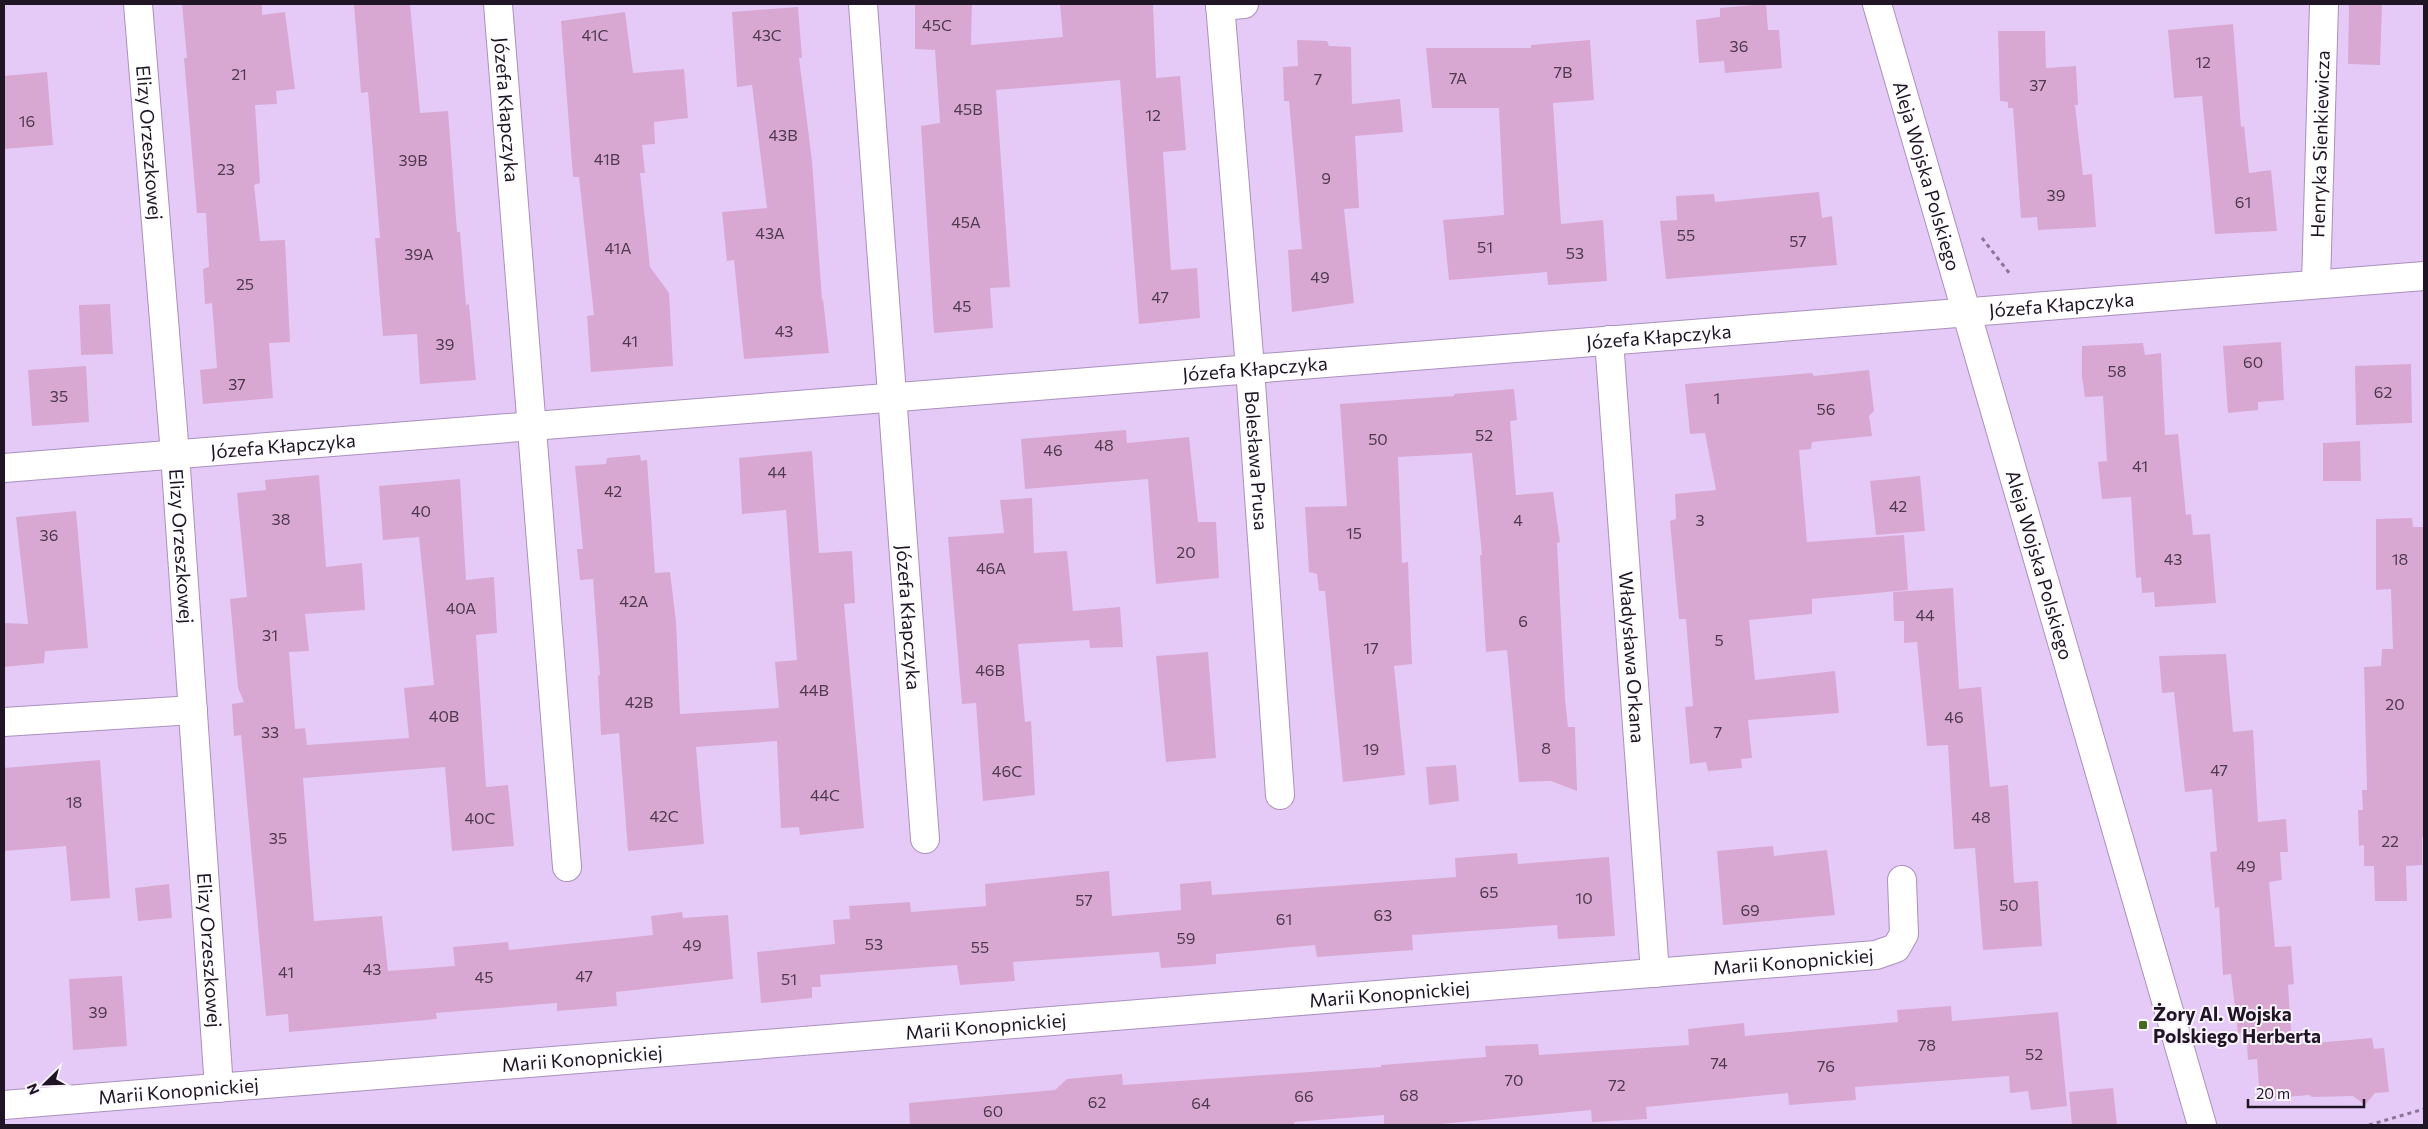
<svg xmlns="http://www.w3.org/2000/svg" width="2428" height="1129" viewBox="0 0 2428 1129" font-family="Commissioner,sans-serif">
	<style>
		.building { fill: #d9a8d2 }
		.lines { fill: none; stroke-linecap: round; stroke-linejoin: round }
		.street-casing { stroke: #aa90bb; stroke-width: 30 }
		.secondary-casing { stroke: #aa90bb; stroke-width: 30 }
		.path { stroke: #897595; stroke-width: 3; stroke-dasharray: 4 4; stroke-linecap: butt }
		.street { stroke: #fff; stroke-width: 28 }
		.secondary { stroke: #fff; stroke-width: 28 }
		.poi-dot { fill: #466920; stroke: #faf4fe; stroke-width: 2 }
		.labels { text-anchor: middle; stroke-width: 4; stroke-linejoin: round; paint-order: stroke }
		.number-label { font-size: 16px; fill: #4e3a50 }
		.street-label { font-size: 19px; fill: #1f1525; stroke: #faf4fe }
		.poi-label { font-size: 19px; font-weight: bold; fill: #1f1525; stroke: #faf4fe; text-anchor: start }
	</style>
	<rect width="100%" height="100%" fill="#e5caf8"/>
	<!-- building -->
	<g class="building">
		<polygon points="182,4 262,4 262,15 285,12 295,89 276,91 277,104 255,105 260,183 254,185 260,241 285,240 290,342 269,343 273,398 203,404 200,370 217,368 212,303 205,304 203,269 209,267 206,213 197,213 184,58 187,58"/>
		<polygon points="354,4 410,4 420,113 448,111 457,232 460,232 466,305 469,304 476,380 420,384 417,334 383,336 375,238 380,238 368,92 361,93"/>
		<polygon points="915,4 972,4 971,45 1063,37 1060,4 1153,4 1156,78 1180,76 1186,150 1163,152 1171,270 1197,268 1200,318 1139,324 1120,80 996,90 1010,287 990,288 993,328 934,333 921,126 940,123 935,50 915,49"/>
		<polygon points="1766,4 1768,30 1779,30 1782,68 1725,73 1724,61 1699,63 1696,20 1720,17 1720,8"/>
		<polygon points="2349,4 2382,4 2380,65 2348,64"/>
		<polygon points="798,7 802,58 799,58 812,161 822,300 823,299 829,353 744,359 734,260 727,261 722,212 767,208 752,85 737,87 732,12"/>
		<polygon points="625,12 633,73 684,69 688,118 654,122 655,144 642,145 645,173 640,173 650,267 669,293 673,366 591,372 587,316 594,315 579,177 573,177 561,21"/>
		<polygon points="2233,24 2241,127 2244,126 2249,173 2271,170 2277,231 2215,234 2202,96 2174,98 2168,30"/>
		<polygon points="1998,31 2045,31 2046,68 2076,66 2078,105 2075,105 2083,175 2092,174 2096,227 2038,230 2037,217 2021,218 2013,108 2008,108 2008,102 2000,101"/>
		<polygon points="1297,40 1327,41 1329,46 1351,47 1352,104 1400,99 1403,132 1355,136 1359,208 1344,209 1354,303 1292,312 1288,250 1302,249 1289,101 1284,101 1283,67 1298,66"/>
		<polygon points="1590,40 1594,100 1553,103 1561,224 1603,220 1607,281 1548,285 1547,272 1449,280 1443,220 1504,215 1499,108 1432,108 1426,48 1531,48 1531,45"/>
		<polygon points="47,72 53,145 4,149 4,76"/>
		<polygon points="1819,192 1822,218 1832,216 1837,265 1666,279 1660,221 1677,220 1676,196 1714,194 1715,202"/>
		<polygon points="110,304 113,354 81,355 79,305"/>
		<polygon points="2281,342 2284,400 2258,402 2258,410 2228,413 2223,346"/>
		<polygon points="2143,343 2145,355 2161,353 2165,435 2178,434 2186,515 2191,514 2193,535 2210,534 2216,603 2155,607 2154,592 2142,593 2141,577 2136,578 2131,497 2102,499 2098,462 2107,461 2103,396 2085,397 2082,377 2082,346"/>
		<polygon points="2411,364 2412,423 2356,425 2355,366"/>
		<polygon points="86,366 89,422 32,426 28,370"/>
		<polygon points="1869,370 1874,411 1869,416 1872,436 1812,442 1811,449 1799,450 1807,542 1904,535 1908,590 1812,599 1812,614 1749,620 1755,680 1835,671 1839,713 1748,720 1752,758 1741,759 1742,768 1708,771 1706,762 1690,764 1685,707 1693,706 1686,619 1679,619 1670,521 1676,519 1675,494 1716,490 1705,433 1690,434 1685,384 1812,373 1814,376"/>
		<polygon points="1514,389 1517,420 1510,421 1516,495 1553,492 1560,542 1557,543 1565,698 1568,727 1575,727 1577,791 1551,781 1519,782 1507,650 1486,652 1480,555 1482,555 1472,453 1398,457 1402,563 1408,562 1412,664 1394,666 1405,775 1343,782 1325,591 1319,591 1317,574 1309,572 1305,507 1347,506 1340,404 1454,396 1454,394"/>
		<polygon points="1126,430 1127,443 1189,437 1198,522 1216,522 1219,578 1156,584 1148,479 1025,489 1021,439"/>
		<polygon points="2360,441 2361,481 2323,481 2323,443"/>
		<polygon points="812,451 819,553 852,551 855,603 844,604 864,828 800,835 799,827 781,828 777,741 696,747 704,844 628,851 619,733 601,735 598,676 600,675 593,579 580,580 577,549 583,549 575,466 606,464 607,458 640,455 641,461 647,460 655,573 670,572 676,622 680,714 779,708 775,662 797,660 786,510 742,514 739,458"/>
		<polygon points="319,475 326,567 362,563 365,610 305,614 309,651 289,652 295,729 305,728 307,745 409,738 404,688 434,685 419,537 383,540 379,486 460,479 466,580 494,577 497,633 476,635 486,787 508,785 514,846 452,851 445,767 303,778 314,921 382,916 388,971 455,966 453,947 508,942 509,950 653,935 651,916 682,912 683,918 728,915 733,979 616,992 617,1006 557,1011 557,1003 436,1013 437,1019 289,1032 288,1014 266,1016 241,735 234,736 232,704 244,702 238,688 230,599 247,597 237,493 266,490 265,480"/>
		<polygon points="1920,476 1925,531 1876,535 1870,481"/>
		<polygon points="1032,498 1034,553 1067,551 1073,611 1120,607 1123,647 1090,648 1089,640 1018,644 1025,722 1031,721 1035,795 983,801 976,703 962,704 948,537 1004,533 1000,500"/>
		<polygon points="76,511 88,648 45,651 44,663 4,667 4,623 28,624 16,517"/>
		<polygon points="2412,518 2413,527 2424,527 2424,837 2422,837 2422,865 2406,866 2407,901 2375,901 2374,866 2364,866 2364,845 2359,846 2358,810 2363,810 2362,790 2367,790 2364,667 2381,666 2382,649 2393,649 2391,589 2376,590 2376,519"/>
		<polygon points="1953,588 1959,689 1981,687 1990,787 2008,785 2014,883 2038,881 2042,946 1983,950 1975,848 1954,849 1948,745 1927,746 1917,642 1904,643 1904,621 1894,621 1893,592"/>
		<polygon points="1208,652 1216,758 1166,762 1156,656"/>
		<polygon points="2226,654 2233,732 2253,730 2258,822 2286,819 2288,852 2280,852 2282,880 2269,882 2275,947 2291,946 2294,984 2288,985 2292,1045 2372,1038 2374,1049 2384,1048 2389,1092 2375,1093 2365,1105 2353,1096 2312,1097 2309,1095 2260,1099 2257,1059 2248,1060 2246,1032 2238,1033 2231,974 2223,975 2219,907 2215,908 2210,852 2217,851 2212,789 2185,792 2174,692 2162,693 2159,656"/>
		<polygon points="100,760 110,898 71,901 66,846 4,851 4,768"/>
		<polygon points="1456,765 1459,801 1429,805 1426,767"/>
		<polygon points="1773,846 1774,856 1827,850 1835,915 1723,925 1717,851"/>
		<polygon points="1517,853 1518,864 1609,857 1615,936 1558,939 1557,925 1412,935 1413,950 1317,957 1315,945 1216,954 1216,964 1192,966 1161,968 1159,952 1013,962 1015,981 960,985 957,965 820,975 821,987 812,987 812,998 761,1003 757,952 835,944 833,920 850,919 849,906 910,902 911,912 986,906 985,884 1109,871 1112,916 1181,910 1180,884 1211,881 1212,895 1456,877 1455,858"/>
		<polygon points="169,884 172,918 138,921 135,888"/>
		<polygon points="122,976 127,1046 73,1050 69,979"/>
		<polygon points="1951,1006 1952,1021 2058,1012 2067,1106 2031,1110 2028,1091 2010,1093 2009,1076 1855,1087 1856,1100 1789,1105 1788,1093 1646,1107 1647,1119 1592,1122 1591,1110 1429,1125 1384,1125 1384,1115 1294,1122 1294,1125 910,1125 909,1103 1055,1090 1067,1079 1122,1074 1123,1085 1381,1067 1381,1065 1486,1057 1485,1046 1538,1044 1539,1055 1689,1045 1688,1029 1744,1023 1745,1036 1898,1022 1897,1010"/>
		<polygon points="2113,1088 2117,1125 2072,1125 2069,1092"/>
	</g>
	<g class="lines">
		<defs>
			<g id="street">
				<path id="s1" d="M138,4L175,454L219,1088"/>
				<path id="s2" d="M498,4L567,867"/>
				<path id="s3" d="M863,4L925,839"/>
				<path id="s4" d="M1220,4L1250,368L1280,795"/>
				<polyline points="1220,6 1244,4"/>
				<path id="s5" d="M2316,284L2324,4"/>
				<path id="s6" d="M1609,340L1655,973"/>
				<path id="s7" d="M4,468L2424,276"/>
				<polyline points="4,722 193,710"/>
				<path id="s8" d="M4,1105L1876,955L1896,948L1904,934L1902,880"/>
			</g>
			<g id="secondary">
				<path id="s9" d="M1877,4L2202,1125"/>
			</g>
		</defs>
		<!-- street casing -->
		<use href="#street" class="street-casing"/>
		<!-- secondary casing -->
		<use href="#secondary" class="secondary-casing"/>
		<!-- path -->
		<g class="path">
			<polyline points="1982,238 2010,274"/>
			<polyline points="2369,1125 2424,1109"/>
		</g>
		<!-- street -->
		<use href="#street" class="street"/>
		<!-- secondary -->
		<use href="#secondary" class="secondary"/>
	</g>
	<!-- markers -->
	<rect class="poi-dot" x="2138" y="1020" width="10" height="10" rx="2.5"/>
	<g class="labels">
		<!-- number labels -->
		<g class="number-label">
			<text x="937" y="31">45C</text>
			<text x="595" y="41">41C</text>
			<text x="767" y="41">43C</text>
			<text x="1739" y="52">36</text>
			<text x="2203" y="68">12</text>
			<text x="1563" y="78">7B</text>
			<text x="239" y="80">21</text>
			<text x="1458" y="84">7A</text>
			<text x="1318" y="85">7</text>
			<text x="2038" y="91">37</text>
			<text x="968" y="115">45B</text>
			<text x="1153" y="121">12</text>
			<text x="27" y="127">16</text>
			<text x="783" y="141">43B</text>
			<text x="607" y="165">41B</text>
			<text x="413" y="166">39B</text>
			<text x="226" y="175">23</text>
			<text x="1326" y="184">9</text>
			<text x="2056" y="201">39</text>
			<text x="2243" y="208">61</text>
			<text x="966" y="228">45A</text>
			<text x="770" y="239">43A</text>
			<text x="1686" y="241">55</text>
			<text x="1798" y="247">57</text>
			<text x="1485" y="253">51</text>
			<text x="618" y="254">41A</text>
			<text x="1575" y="259">53</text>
			<text x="419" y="260">39A</text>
			<text x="1320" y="283">49</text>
			<text x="245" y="290">25</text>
			<text x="1160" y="303">47</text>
			<text x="962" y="312">45</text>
			<text x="784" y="337">43</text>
			<text x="630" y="347">41</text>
			<text x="445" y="350">39</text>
			<text x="2253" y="368">60</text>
			<text x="2117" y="377">58</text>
			<text x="237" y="390">37</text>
			<text x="2383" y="398">62</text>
			<text x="59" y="402">35</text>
			<text x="1717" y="404">1</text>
			<text x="1826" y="415">56</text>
			<text x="1484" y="441">52</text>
			<text x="1378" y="445">50</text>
			<text x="1104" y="451">48</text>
			<text x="1053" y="456">46</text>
			<text x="2140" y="472">41</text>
			<text x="777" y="478">44</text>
			<text x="613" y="497">42</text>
			<text x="1898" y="512">42</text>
			<text x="421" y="517">40</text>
			<text x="281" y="525">38</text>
			<text x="1518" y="526">4</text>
			<text x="1700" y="526">3</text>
			<text x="1354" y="539">15</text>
			<text x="49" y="541">36</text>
			<text x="1186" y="558">20</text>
			<text x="2173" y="565">43</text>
			<text x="2400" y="565">18</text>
			<text x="991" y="574">46A</text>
			<text x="634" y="607">42A</text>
			<text x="461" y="614">40A</text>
			<text x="1925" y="621">44</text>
			<text x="1523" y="627">6</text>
			<text x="270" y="641">31</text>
			<text x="1719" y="646">5</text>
			<text x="1371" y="654">17</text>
			<text x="990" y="676">46B</text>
			<text x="814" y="696">44B</text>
			<text x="639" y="708">42B</text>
			<text x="2395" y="710">20</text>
			<text x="444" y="722">40B</text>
			<text x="1954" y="723">46</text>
			<text x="270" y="738">33</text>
			<text x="1718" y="738">7</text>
			<text x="1546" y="754">8</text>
			<text x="1371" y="755">19</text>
			<text x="2219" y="776">47</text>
			<text x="1007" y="777">46C</text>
			<text x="825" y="801">44C</text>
			<text x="74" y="808">18</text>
			<text x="664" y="822">42C</text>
			<text x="1981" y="823">48</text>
			<text x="480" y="824">40C</text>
			<text x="278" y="844">35</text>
			<text x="2390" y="847">22</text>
			<text x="2246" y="872">49</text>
			<text x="1489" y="898">65</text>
			<text x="1584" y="904">10</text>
			<text x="1084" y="906">57</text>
			<text x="2009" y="911">50</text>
			<text x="1750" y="916">69</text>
			<text x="1383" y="921">63</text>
			<text x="1284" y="925">61</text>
			<text x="1186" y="944">59</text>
			<text x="874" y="950">53</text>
			<text x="692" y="951">49</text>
			<text x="980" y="953">55</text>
			<text x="372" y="975">43</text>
			<text x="286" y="978">41</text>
			<text x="584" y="982">47</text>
			<text x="484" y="983">45</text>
			<text x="789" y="985">51</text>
			<text x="98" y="1018">39</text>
			<text x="1927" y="1051">78</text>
			<text x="2034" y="1060">52</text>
			<text x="1719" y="1069">74</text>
			<text x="1826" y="1072">76</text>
			<text x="1514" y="1086">70</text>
			<text x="1617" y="1091">72</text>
			<text x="1409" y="1101">68</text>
			<text x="1304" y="1102">66</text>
			<text x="1097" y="1108">62</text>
			<text x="1201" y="1109">64</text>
			<text x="993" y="1117">60</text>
		</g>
		<!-- street labels -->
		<g class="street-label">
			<text dy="7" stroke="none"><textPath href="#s2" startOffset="106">Józefa Kłapczyka</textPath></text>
			<text dy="7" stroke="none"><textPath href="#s1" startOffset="139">Elizy Orzeszkowej</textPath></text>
			<text dy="7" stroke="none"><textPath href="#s5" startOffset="140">Henryka Sienkiewicza</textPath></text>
			<text dy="7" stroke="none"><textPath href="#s9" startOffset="179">Aleja Wojska Polskiego</textPath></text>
			<text dy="7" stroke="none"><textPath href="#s7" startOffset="2064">Józefa Kłapczyka</textPath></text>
			<text dy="7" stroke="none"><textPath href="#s7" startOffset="1660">Józefa Kłapczyka</textPath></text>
			<text dy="7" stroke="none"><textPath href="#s7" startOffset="1255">Józefa Kłapczyka</textPath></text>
			<text dy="7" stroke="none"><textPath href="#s7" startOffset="280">Józefa Kłapczyka</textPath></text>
			<text dy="7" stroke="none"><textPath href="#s4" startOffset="458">Bolesława Prusa</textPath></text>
			<text dy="7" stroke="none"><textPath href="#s1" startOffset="544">Elizy Orzeszkowej</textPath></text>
			<text dy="7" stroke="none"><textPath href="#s9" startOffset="584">Aleja Wojska Polskiego</textPath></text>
			<text dy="7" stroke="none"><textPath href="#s3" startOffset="615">Józefa Kłapczyka</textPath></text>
			<text dy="7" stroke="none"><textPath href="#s6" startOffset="318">Władysława Orkana</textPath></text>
			<text dy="7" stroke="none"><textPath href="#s1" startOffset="949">Elizy Orzeszkowej</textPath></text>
			<text dy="7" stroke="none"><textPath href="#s8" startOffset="1795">Marii Konopnickiej</textPath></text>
			<text dy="7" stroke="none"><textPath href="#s8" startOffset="1390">Marii Konopnickiej</textPath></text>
			<text dy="7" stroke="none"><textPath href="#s8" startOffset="985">Marii Konopnickiej</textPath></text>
			<text dy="7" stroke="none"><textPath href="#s8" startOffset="580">Marii Konopnickiej</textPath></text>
			<text dy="7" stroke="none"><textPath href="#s8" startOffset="175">Marii Konopnickiej</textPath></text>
		</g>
		<!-- poi labels -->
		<g class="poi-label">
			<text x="2153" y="1021">Żory Al. Wojska<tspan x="2153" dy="22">Polskiego Herberta</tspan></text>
		</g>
	</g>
	<!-- border -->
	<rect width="2428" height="1129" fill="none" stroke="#1f1525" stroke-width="10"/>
	<!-- north arrow -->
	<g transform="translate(45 1084) rotate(247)" stroke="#faf4fe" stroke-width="4" paint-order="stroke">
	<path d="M0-4L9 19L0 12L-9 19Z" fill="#1f1525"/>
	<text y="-8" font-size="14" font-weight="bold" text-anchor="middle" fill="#1f1525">N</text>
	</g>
	<!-- scale -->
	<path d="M2248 1099v8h116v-8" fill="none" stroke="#1f1525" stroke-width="2.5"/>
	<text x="2256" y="1099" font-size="15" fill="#1f1525" stroke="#faf4fe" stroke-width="4" paint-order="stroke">20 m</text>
</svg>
